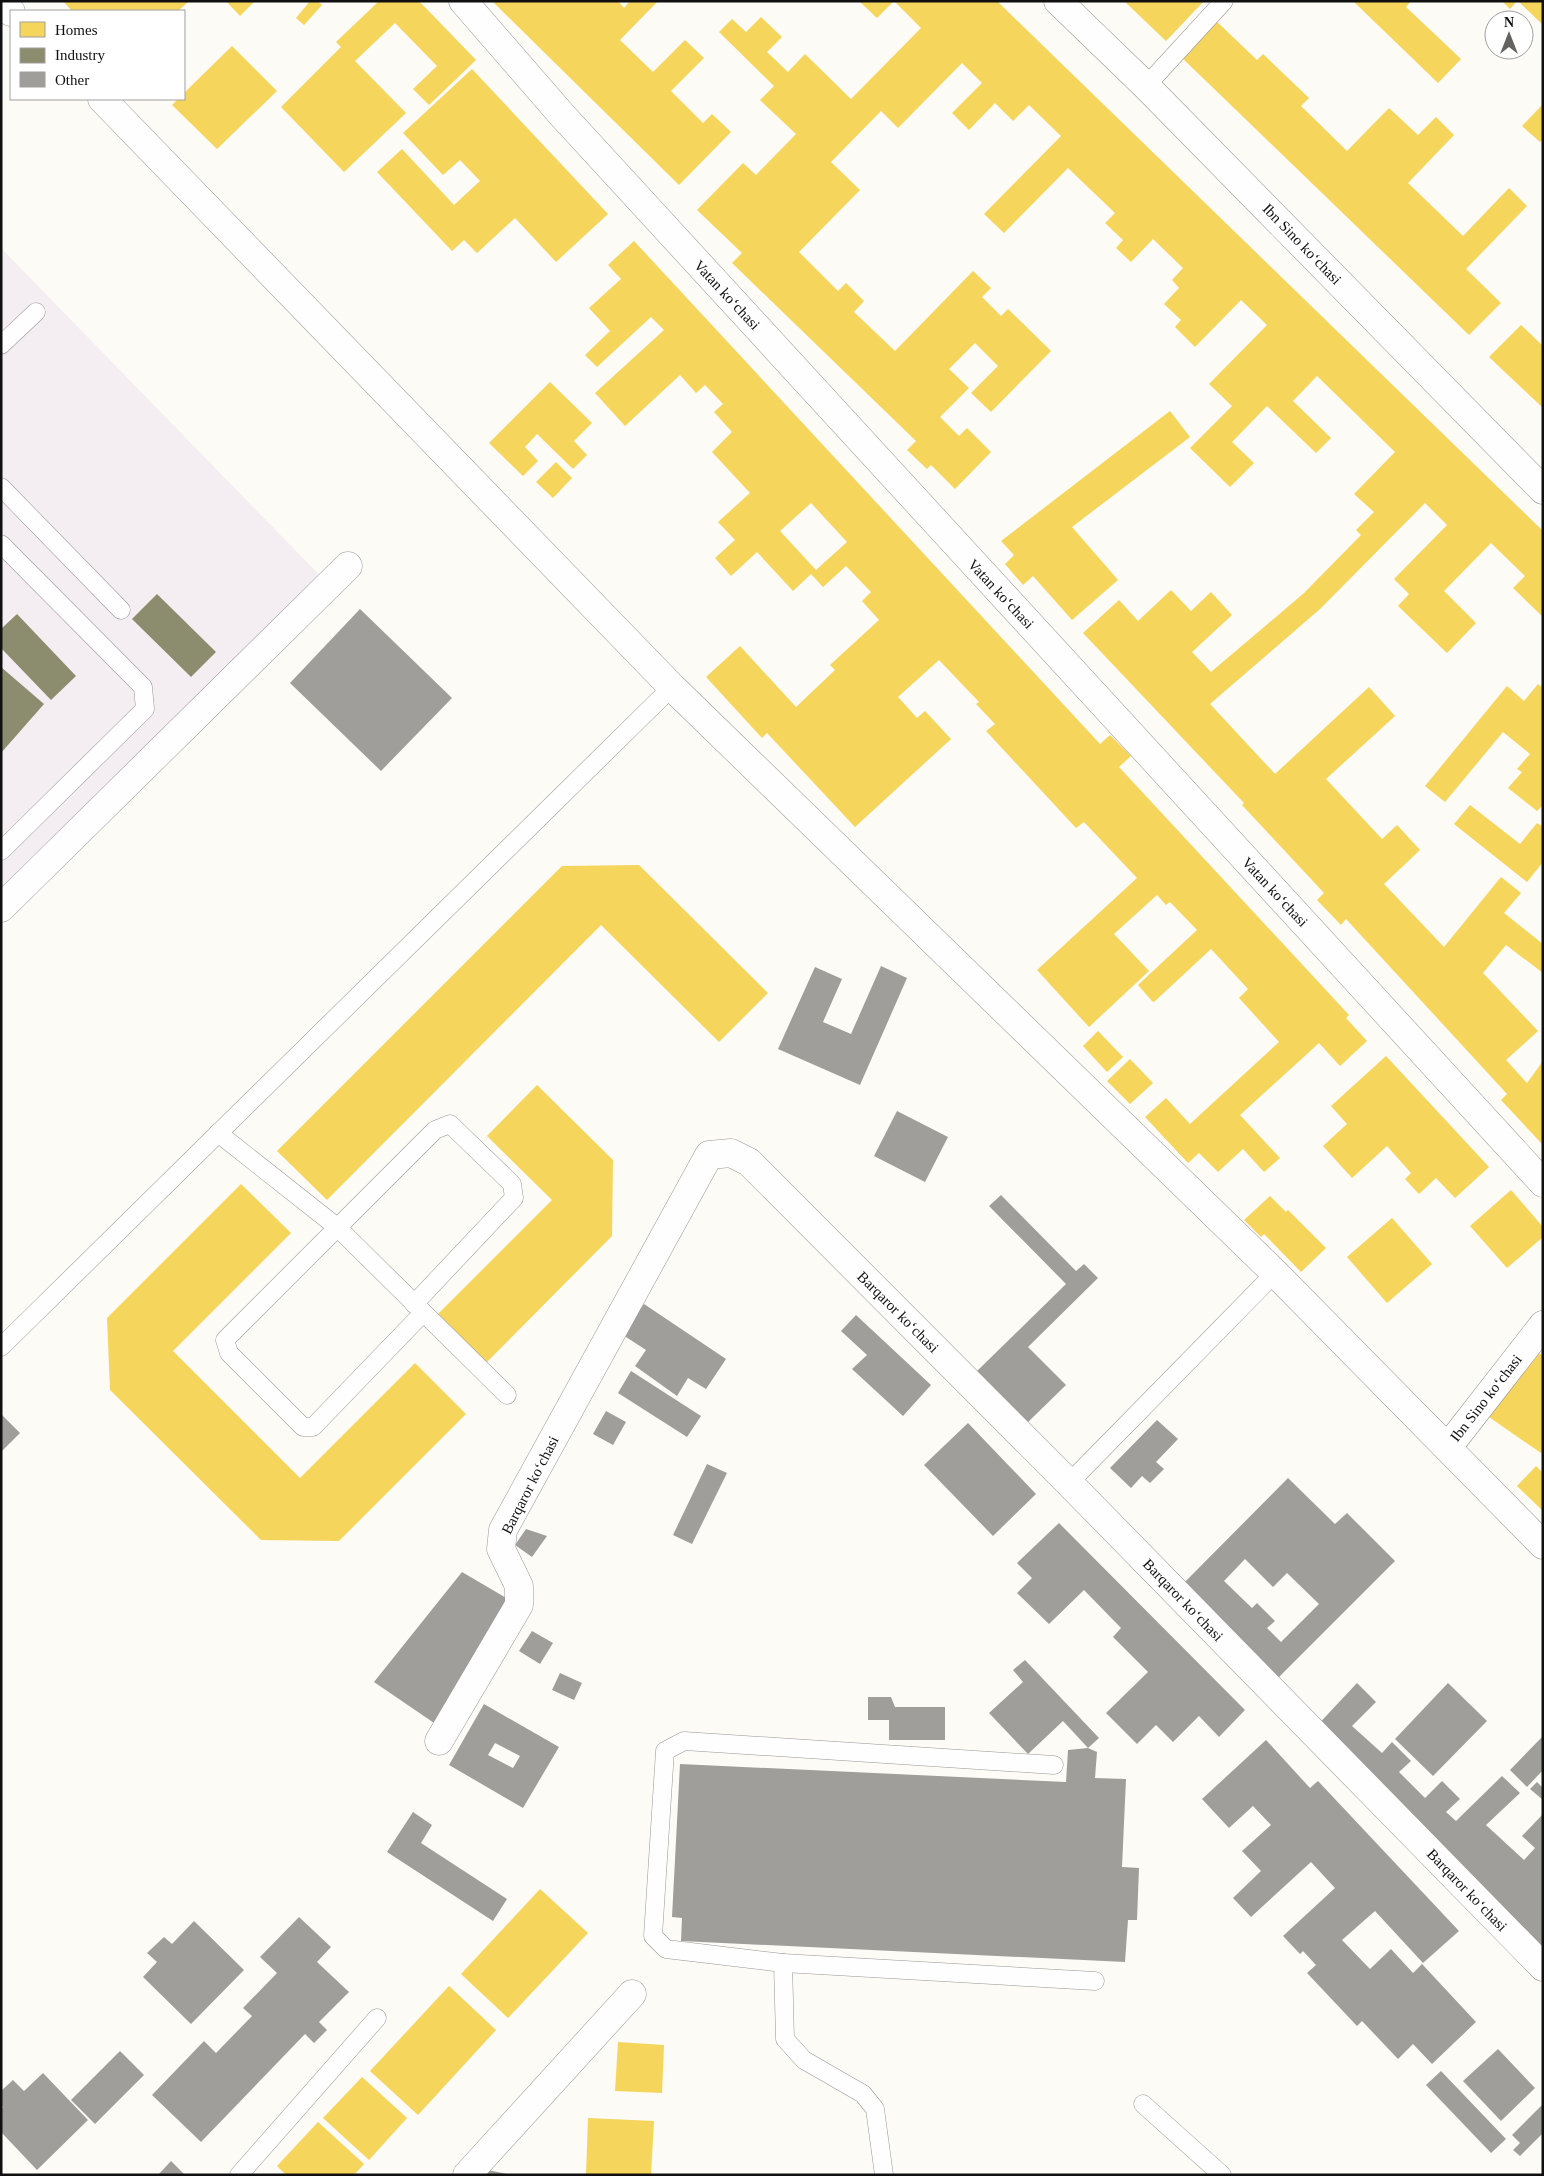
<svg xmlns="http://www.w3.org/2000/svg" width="1544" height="2176" viewBox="0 0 1544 2176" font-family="'Times New Roman',serif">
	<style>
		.industrial { fill: #f4eef2 }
		.homes { fill: #f6d55c; fill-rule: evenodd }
		.industry { fill: #8c8c6e }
		.building { fill: #a09e9b; fill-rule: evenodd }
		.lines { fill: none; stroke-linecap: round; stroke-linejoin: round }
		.service-casing { stroke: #969694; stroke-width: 19 }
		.minor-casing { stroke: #969694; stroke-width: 29 }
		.service { stroke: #fffefe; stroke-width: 18 }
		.minor { stroke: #fffefe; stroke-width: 28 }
		.labels { text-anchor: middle; stroke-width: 5; stroke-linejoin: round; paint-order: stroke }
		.street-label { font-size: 15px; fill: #101010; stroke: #fff }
	</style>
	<rect width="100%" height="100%" fill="#fcfbf6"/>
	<!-- industrial -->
	<polygon class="industrial" points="1,248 334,590 1,910"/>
	<!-- homes -->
	<g class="homes">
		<polygon points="63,1 189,1 178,11 72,11"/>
		<polygon points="226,1 255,1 240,16"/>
		<polygon points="310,1 318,1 322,5 304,25 296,18"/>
		<polygon points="379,1 419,1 476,60 429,105 413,89 437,66 395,23 355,61 406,113 344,172 281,107 341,47 336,42"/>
		<polygon points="492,1 618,1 624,8 630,1 658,1 620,40 653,72 685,40 704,58 671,91 703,123 712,114 731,132 679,185"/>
		<polygon points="859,1 894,1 877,18"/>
		<polygon points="894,1 997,1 1543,531 1543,617 1513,588 1525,576 1491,543 1444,591 1476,623 1447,653 1398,606 1409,594 1394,579 1447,525 1425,503 1320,609 1210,704 1275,774 1369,687 1395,716 1326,779 1382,839 1397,825 1420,850 1384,884 1444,947 1501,877 1521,893 1504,913 1543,944 1543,973 1506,945 1483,973 1538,1031 1506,1060 1527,1083 1543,1061 1543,1145 1501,1100 1507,1094 1346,919 1341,925 1317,900 1324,893 1242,805 1244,803 1083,633 1119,600 1138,621 1171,590 1191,611 1211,592 1232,615 1192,652 1211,672 1304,593 1361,535 1356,530 1374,512 1354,494 1395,452 1317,376 1293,401 1331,438 1316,453 1267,406 1232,442 1254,463 1230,487 1190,448 1232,406 1209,384 1267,325 1241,300 1195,347 1175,327 1181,320 1164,304 1179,288 1172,280 1183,268 1153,239 1131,262 1116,248 1123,240 1105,223 1115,213 1068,168 1004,233 984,214 1061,136 1029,105 1013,121 995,103 969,130 952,113 982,83 962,63 898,128 881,111 831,162 860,190 799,252 838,291 846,283 864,301 854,312 895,351 973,271 991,288 982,297 1001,316 1008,309 1051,351 991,412 971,393 998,366 975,343 949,369 969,388 940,417 959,436 967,428 991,452 955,489 931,465 927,469 907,450 916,441 732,263 742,253 697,210 743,163 756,175 796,134 760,100 774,86 719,32 732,19 746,32 761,17 782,37 767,52 788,72 805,54 851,99 921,28"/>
		<polygon points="1124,1 1204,1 1166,41"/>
		<polygon points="1353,1 1411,1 1406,7 1461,59 1438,83"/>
		<polygon points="1502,1 1517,1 1510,9"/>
		<polygon points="1518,1 1543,1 1543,25"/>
		<polygon points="1213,18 1257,60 1263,54 1309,98 1301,106 1347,151 1389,108 1418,135 1436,117 1454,135 1408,183 1463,236 1509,188 1527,206 1466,269 1501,303 1469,335 1178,54"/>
		<polygon points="232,46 277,91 217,149 172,105 178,99 184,99 184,93"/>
		<polygon points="472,69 608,214 556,262 515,218 477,253 464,240 452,251 377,172 402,149 454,205 480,181 460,160 443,175 403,133"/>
		<polygon points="1543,104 1543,139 1540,142 1522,126"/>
		<path d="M634,241L1100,744L1110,735L1131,756L1119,767L1349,1015L1346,1018L1367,1041L1340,1066L1319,1043L1240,1115L1280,1158L1264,1172L1243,1149L1218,1172L1199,1153L1188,1163L1145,1117L1166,1098L1190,1124L1279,1042L1239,998L1248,989L1211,949L1154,1002L1152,1001L1138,985L1197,930L1170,902L1166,905L1157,895L1114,934L1149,971L1089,1027L1037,970L1137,878L1084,822L1076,828L986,731L995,724L976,704L979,702L939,660L898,697L917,718L925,711L951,739L855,827L767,733L762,738L706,677L740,646L796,707L835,670L830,665L879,620L862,601L871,592L846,566L823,587L811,574L793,591L757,552L731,576L715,558L735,540L718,522L750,493L712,452L732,432L714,412L723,404L705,385L696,393L680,375L625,426L595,393L664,330L651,317L597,367L585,355L610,331L589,308L621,279L608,265ZM811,503L847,542L816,570L780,531Z"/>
		<polygon points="1521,325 1543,346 1543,408 1489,357"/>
		<polygon points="550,382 592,423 574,441 587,455 573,469 537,434 525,447 538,461 523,476 489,443"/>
		<polygon points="1170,411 1190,437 1072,527 1118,580 1072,620 1033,576 1023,585 1005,564 1014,555 1001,541"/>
		<polygon points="556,462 572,478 553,498 536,482"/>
		<polygon points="1538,684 1543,688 1543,805 1537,811 1508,788 1522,772 1517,769 1530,754 1503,732 1445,802 1425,786 1507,686 1524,701"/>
		<polygon points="1470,805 1520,844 1537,823 1543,827 1543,862 1527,882 1454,824"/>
		<polygon points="639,865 768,993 719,1042 601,925 327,1200 277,1151 562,866"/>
		<polygon points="1098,1031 1123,1057 1107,1072 1083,1046"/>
		<polygon points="1386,1056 1489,1167 1455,1198 1436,1178 1419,1194 1405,1179 1411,1173 1387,1146 1352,1178 1323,1146 1347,1124 1331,1106"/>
		<polygon points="1130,1059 1153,1083 1130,1104 1107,1081"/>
		<polygon points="537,1085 613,1160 612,1236 485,1364 436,1316 552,1200 487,1136"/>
		<polygon points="241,1184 291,1233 173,1351 300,1478 415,1363 466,1414 339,1541 261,1540 110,1390 107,1318"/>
		<polygon points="1511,1190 1543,1227 1543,1237 1507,1268 1470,1226"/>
		<polygon points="1270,1196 1286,1212 1288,1210 1326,1248 1301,1272 1264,1234 1261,1237 1244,1220"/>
		<polygon points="1392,1218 1432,1264 1387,1303 1347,1257"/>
		<polygon points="1533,1349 1543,1356 1543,1451 1541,1453 1486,1415"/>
		<polygon points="1536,1466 1543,1473 1543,1511 1517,1486"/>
		<polygon points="540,1889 588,1933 508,2018 461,1974"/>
		<polygon points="449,1986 496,2030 418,2115 370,2071"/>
		<polygon points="618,2042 664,2045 662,2093 615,2091"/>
		<polygon points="362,2077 407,2118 369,2160 323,2118"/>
		<polygon points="588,2118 654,2121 651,2175 586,2175"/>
		<polygon points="318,2122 364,2164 354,2175 286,2175 277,2166"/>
	</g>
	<!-- industry -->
	<g class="industry">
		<polygon points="157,594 216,652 191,677 132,619"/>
		<polygon points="17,614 76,676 51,700 1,648 1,629"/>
		<polygon points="1,667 44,704 1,753"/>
	</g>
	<!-- building -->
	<g class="building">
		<polygon points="360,609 452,698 381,771 290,683"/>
		<polygon points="881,966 907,978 860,1085 778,1049 815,967 842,979 823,1022 851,1034"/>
		<polygon points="897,1111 948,1137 925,1182 874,1156"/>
		<polygon points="1001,1195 1076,1271 1084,1264 1098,1278 1028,1347 1066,1385 1025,1425 974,1374 1066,1284 989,1206"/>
		<polygon points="644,1304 726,1359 706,1389 688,1378 677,1396 635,1366 646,1350 623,1335"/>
		<polygon points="856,1315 931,1385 903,1416 852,1369 867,1355 841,1331"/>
		<polygon points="631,1371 701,1416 687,1437 618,1393"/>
		<polygon points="606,1411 626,1422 613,1445 593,1434"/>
		<polygon points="1,1414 20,1433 1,1452"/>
		<polygon points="1157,1420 1178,1439 1156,1462 1164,1469 1150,1483 1142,1476 1131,1488 1110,1468"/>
		<polygon points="968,1423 1036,1494 993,1536 924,1465"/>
		<polygon points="707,1464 727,1473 692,1544 673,1535"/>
		<path d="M1288,1478L1335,1524L1347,1513L1395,1561L1272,1684L1177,1590ZM1245,1559L1273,1587L1287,1573L1319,1604L1281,1642L1267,1628L1275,1621L1257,1603L1252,1608L1224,1581Z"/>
		<polygon points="1059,1523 1245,1710 1219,1737 1199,1716 1173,1742 1156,1725 1137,1744 1106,1713 1148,1672 1113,1637 1121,1628 1084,1590 1049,1624 1017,1593 1032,1578 1017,1563"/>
		<polygon points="526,1529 547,1536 532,1557 515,1545"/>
		<polygon points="462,1572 508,1599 437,1725 374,1682"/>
		<polygon points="532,1631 553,1643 540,1664 519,1651"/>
		<polygon points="1025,1660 1099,1738 1088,1748 1063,1721 1028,1754 989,1713 1023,1682 1013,1670"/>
		<polygon points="560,1673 582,1683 574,1700 552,1690"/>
		<polygon points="1357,1683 1376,1702 1352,1726 1382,1753 1392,1742 1411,1761 1399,1772 1425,1798 1442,1781 1460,1799 1446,1812 1456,1821 1502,1776 1520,1793 1486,1825 1524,1860 1535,1848 1522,1836 1543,1814 1543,1958 1312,1731"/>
		<polygon points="1448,1683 1487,1721 1433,1776 1395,1739"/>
		<polygon points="868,1697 891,1697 895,1707 945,1707 945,1740 889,1740 889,1720 868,1720"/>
		<path d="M484,1704L559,1747L523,1808L449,1765ZM495,1743L520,1756L513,1768L488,1755Z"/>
		<polygon points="1543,1736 1543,1770 1527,1787 1510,1770"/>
		<polygon points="1266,1740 1310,1788 1318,1781 1459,1931 1423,1963 1375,1911 1342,1940 1370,1969 1391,1949 1413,1973 1422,1964 1476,2022 1432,2064 1413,2044 1398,2059 1362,2021 1357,2026 1307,1973 1316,1965 1303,1951 1300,1954 1283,1936 1335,1888 1311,1862 1251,1917 1233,1898 1261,1871 1242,1851 1271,1825 1253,1806 1229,1828 1202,1799"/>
		<polygon points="1088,1748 1097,1752 1095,1778 1126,1779 1122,1867 1139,1868 1137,1920 1128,1920 1125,1962 681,1941 682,1918 672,1917 680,1764 1066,1782 1068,1750"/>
		<polygon points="1537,1782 1543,1788 1543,1800 1530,1789"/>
		<polygon points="413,1812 432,1825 421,1843 507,1899 493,1921 387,1852"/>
		<polygon points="299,1917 331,1947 317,1962 349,1992 319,2022 327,2030 314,2043 305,2034 201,2142 152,2095 204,2041 216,2053 252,2016 243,2008 277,1973 260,1957"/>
		<polygon points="194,1921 244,1970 191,2024 143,1977 157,1962 147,1953 164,1937 172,1944"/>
		<polygon points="1498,2049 1535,2088 1501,2121 1463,2081"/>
		<polygon points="120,2051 144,2075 95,2124 71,2100"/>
		<polygon points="1441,2071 1506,2139 1491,2153 1426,2085"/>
		<polygon points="43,2073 88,2120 37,2170 1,2132 1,2109 3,2107 1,2105 1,2091 13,2080 24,2091"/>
		<polygon points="1543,2104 1543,2133 1520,2156 1513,2150 1520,2143 1512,2135"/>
		<polygon points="171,2161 185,2175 158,2175"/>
		<polygon points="488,2170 507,2174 507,2175 487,2175"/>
	</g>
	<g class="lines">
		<defs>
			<g id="service">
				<polyline points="1146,86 1224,1"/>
				<polyline points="1,345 36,312"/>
				<polyline points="1,487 121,610"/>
				<polyline points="1,544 143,687 145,709 1,851"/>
				<polyline points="218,1133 337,1227 507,1395"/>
				<polyline points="414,1304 514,1198 512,1184 450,1124 435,1130 225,1340 229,1353 303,1427 313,1427 423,1313"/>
				<polyline points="1,1347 672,687"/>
				<polyline points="1069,1483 1275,1273"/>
				<polyline points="783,1963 1095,1981"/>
				<polyline points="1143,2104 1222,2175"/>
				<polyline points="239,2175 377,2018"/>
				<polyline points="884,2175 875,2109 863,2094 804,2060 785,2039 783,1963 666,1949 653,1936 665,1751 684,1741 1054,1765"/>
			</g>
			<g id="minor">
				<polyline points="463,1 562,115 1543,1183"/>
				<polyline points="1058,1 1146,86 1543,490"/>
				<polyline points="1,3 11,12"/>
				<polyline points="102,99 672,687 1275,1273 1543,1545"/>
				<polyline points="1,908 348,566"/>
				<polyline points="1448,1447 1543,1325"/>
				<polyline points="439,1741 519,1605 519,1586 501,1549 503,1530 709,1155 731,1153 749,1162 1069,1483 1543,1967"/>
				<polyline points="467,2175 632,1994"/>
			</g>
		</defs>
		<!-- service casing -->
		<use href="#service" class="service-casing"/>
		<!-- minor casing -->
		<use href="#minor" class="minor-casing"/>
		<!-- service -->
		<use href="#service" class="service"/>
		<!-- minor -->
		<use href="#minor" class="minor"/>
	</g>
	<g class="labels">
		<!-- street labels -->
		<g class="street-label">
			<text transform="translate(1302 244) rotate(46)" y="5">Ibn Sino koʻchasi</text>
			<text transform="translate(727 295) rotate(47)" y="5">Vatan koʻchasi</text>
			<text transform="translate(1001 594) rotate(47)" y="5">Vatan koʻchasi</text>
			<text transform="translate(1275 892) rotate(47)" y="5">Vatan koʻchasi</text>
			<text transform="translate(898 1312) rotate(45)" y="5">Barqaror koʻchasi</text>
			<text transform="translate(1486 1398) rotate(-52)" y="5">Ibn Sino koʻchasi</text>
			<text transform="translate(530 1485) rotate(-63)" y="5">Barqaror koʻchasi</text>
			<text transform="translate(1183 1600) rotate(46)" y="5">Barqaror koʻchasi</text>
			<text transform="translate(1467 1890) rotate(46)" y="5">Barqaror koʻchasi</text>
		</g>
	</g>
	<!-- border -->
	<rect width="1544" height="2176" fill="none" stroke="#101010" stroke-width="5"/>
	<!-- legend -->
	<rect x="10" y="10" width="175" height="90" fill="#ffffff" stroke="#9f9f9f"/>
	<rect x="20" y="22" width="25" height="15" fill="#f6d55c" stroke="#9f9f9f"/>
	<text x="55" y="35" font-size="15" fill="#101010">Homes</text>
	<rect x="20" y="48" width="25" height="15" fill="#8c8c6e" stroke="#9f9f9f"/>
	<text x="55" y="60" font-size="15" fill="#101010">Industry</text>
	<rect x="20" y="72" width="25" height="15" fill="#a09e9b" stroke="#9f9f9f"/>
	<text x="55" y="85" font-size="15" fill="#101010">Other</text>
	<!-- north arrow -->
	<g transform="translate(1509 35)"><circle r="24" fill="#ffffff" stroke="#9f9f9f"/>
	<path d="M0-4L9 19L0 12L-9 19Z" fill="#636260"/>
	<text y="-8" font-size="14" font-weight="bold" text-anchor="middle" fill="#101010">N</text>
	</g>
</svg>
